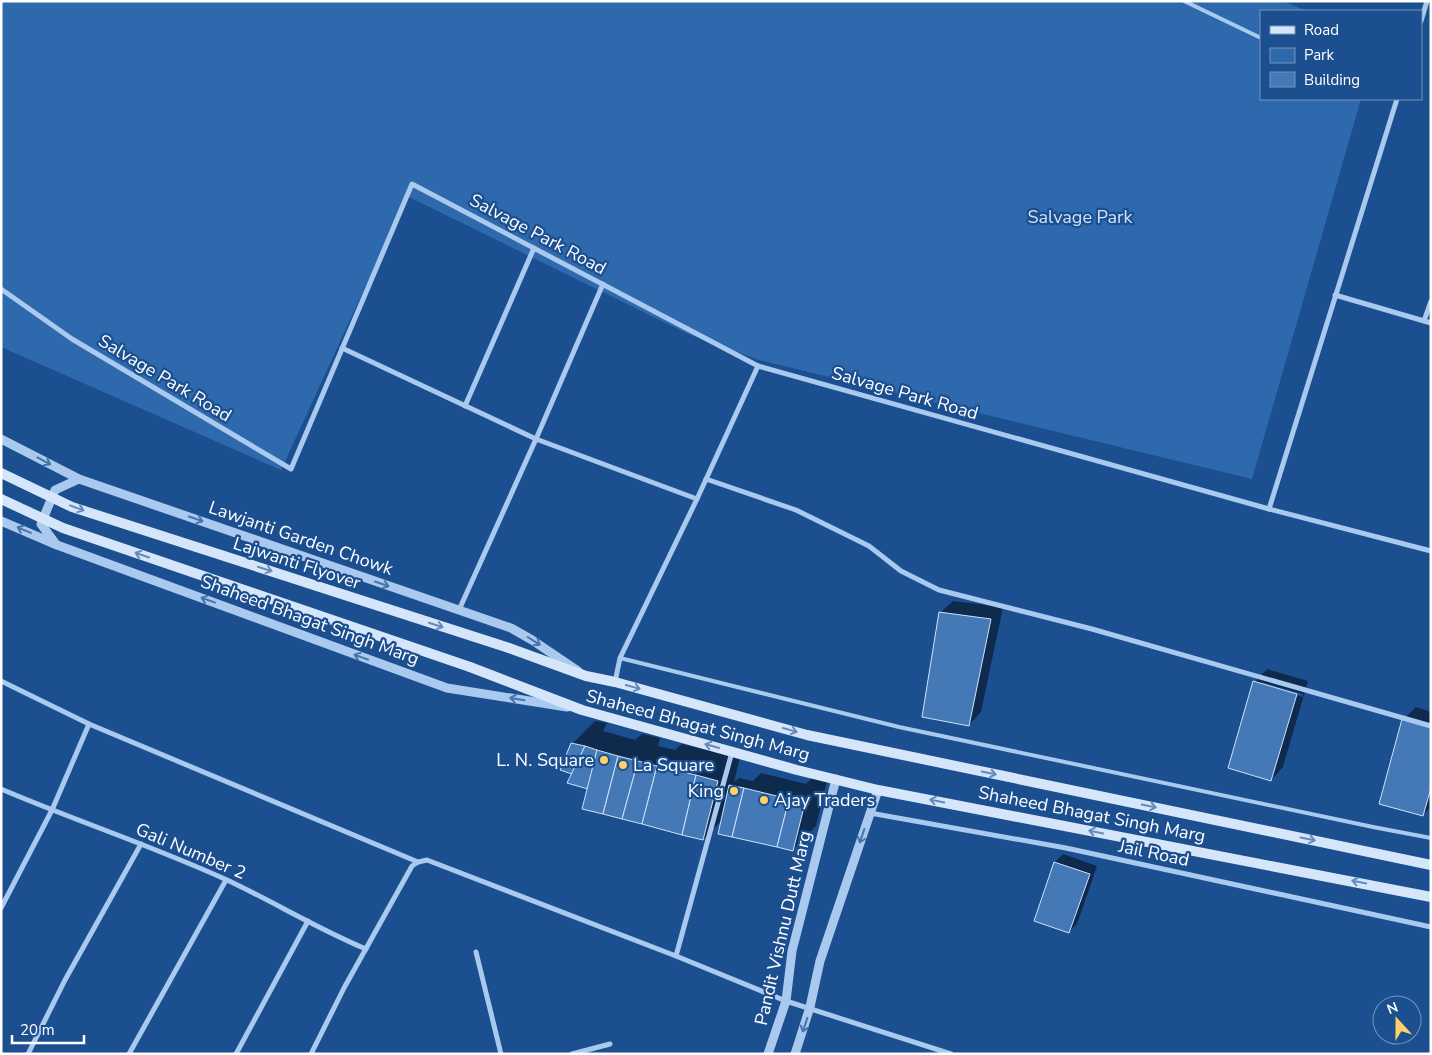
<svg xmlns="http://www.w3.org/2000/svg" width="1432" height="1055" viewBox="0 0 1432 1055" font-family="'Nunito Sans',sans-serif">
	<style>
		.green { fill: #2e69ad }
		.shadow { fill: #0007; fill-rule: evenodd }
		.building { fill: #4478b7; stroke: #cfe3fa }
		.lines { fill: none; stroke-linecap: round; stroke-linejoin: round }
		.service { stroke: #a9c9ee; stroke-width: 4 }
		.minor { stroke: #a9c9ee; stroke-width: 5 }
		.tertiary { stroke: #a9c9ee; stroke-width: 9 }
		.secondary { stroke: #d6e6fa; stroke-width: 10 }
		.secondary-bridge { stroke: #d6e6fa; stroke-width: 10 }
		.oneway { stroke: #4674ac }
		.oneway2 { stroke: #668bba }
		.poi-dot { fill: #ffd166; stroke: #1b4f8f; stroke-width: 2 }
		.labels { text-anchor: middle; stroke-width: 4.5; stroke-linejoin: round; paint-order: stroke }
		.park-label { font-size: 18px; fill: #cfe3fa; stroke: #1b4f8f }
		.street-label { font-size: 18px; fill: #fff; stroke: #1b4f8f }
		.poi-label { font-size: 18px; fill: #fff; stroke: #1b4f8f; text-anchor: end }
	</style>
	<rect width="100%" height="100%" fill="#1b4f8f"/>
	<!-- green -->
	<polygon class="green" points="1,1 1283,1 1307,11 1261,11 1261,99 1361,99 1252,479 759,360 688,334 407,196 281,470 1,347"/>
	<!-- shadow -->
	<g class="shadow">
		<polygon points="953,601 1003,607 981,712 969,725 940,613"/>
		<path d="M1267,669L1308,681L1283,767L1271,780L1255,682ZM1261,682L1303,694V697L1261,684Z"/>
		<polygon points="1416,707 1431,712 1431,807 1423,815 1403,720"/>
		<polygon points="595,721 607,723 603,731 635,740 642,734 660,738 658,746 675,750 682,744 740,758 734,782 739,778 753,781 761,773 806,784 813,777 827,781 816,826 793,849 723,819 703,839 589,788 573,774 572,744"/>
		<polygon points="1063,854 1097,866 1077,924 1069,932 1055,862"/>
	</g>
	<!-- building -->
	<g class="building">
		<polygon points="939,612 991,619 969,726 922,717"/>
		<polygon points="1253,681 1297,694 1271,781 1228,768"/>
		<polygon points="1402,719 1431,727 1431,788 1423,816 1379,804"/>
		<polygon points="571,743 585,746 572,774 560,770"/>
		<polygon points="585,746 597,750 588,789 567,783"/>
		<polygon points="597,750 618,756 603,814 582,809"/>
		<polygon points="618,756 638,761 622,819 603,814"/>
		<polygon points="638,761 657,766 642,824 622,819"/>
		<polygon points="657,766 696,775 682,835 642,824"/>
		<polygon points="696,775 718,781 703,840 682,835"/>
		<polygon points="729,785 744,788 732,837 718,834"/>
		<polygon points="744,788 789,799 777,847 732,837"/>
		<polygon points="789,799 805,803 793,851 777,847"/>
		<polygon points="1054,862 1090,874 1069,933 1034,921"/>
	</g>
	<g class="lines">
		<!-- service -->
		<g class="service">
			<polyline points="1184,1 1261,38"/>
			<polyline points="620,658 899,727 1373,827 1431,838"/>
		</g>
		<!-- minor -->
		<g class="minor">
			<polyline points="1421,21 1427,1"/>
			<polyline points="1,289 72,339 291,469 412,184 758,366 1269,509 1431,551"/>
			<polyline points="1335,295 1431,323"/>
			<polyline points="1424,321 1431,301"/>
			<polyline points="342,348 536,439 697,499"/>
			<polyline points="465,406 534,248"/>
			<polyline points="706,479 796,510 869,546 901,571 939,590 1092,629 1431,726"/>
			<polyline points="1269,509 1397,99"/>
			<polyline points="459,610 536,439 603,284"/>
			<polyline points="1,681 89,724 418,862"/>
			<polyline points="615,682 620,658 697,499 758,366"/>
			<path d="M1,789C76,821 153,846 227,880C274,902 318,929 366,949"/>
			<polyline points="870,813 1066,848 1431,927"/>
			<polyline points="1,908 52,810 89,724"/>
			<polyline points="476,952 501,1054"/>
			<polyline points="676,956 732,752"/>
			<polyline points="28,1054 65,980 141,844"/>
			<polyline points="129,1054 226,880"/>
			<polyline points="236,1054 308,921"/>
			<polyline points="311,1054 344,988 412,866 418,862 427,860 676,956 786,1001 951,1054"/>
			<polyline points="572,1054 610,1044"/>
		</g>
		<!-- tertiary -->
		<g class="tertiary">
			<polyline points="1,439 79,479 511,628 532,640 578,671"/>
			<polyline points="1,521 57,545 447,688 567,707"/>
			<polyline points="55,543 41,524 55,490 79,479"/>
			<polyline points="768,1054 786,1001 792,951 836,779"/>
			<polyline points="795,1054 810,1007 820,961 878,790"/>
		</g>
		<!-- secondary -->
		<g class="secondary">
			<polyline points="509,648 586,676 615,682 807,735 1431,865"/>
			<polyline points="470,667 582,710 797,770 878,790 1431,897"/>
		</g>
		<!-- secondary-bridge -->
		<g class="secondary-bridge">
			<polyline points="1,473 72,507 509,648"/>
			<polyline points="1,499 63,528 470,667"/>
		</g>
	</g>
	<!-- one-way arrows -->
	<defs><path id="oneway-shaft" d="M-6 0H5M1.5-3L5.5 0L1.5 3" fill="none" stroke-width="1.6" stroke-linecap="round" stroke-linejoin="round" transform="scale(1.25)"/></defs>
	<g class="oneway">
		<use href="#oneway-shaft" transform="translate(44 461) rotate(28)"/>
		<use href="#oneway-shaft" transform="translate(196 519) rotate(19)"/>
		<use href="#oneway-shaft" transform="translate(24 530) rotate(-157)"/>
		<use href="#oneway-shaft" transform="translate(382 584) rotate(19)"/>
		<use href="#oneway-shaft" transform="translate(208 600) rotate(-160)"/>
		<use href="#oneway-shaft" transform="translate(534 641) rotate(32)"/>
		<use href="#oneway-shaft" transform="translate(361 657) rotate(-160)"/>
		<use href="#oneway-shaft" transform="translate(517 699) rotate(-171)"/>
		<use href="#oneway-shaft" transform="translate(862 836) rotate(109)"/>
		<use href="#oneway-shaft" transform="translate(805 1025) rotate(108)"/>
	</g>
	<g class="oneway2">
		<use href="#oneway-shaft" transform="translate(77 508) rotate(20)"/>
		<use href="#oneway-shaft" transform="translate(142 555) rotate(-161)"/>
		<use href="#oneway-shaft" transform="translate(265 569) rotate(18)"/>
		<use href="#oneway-shaft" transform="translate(436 625) rotate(18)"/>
		<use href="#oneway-shaft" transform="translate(633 687) rotate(15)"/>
		<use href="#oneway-shaft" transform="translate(790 730) rotate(15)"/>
		<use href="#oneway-shaft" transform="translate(712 746) rotate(-164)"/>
		<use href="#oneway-shaft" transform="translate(989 773) rotate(12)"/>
		<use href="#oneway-shaft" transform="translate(937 801) rotate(-169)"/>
		<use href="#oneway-shaft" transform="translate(1149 806) rotate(12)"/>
		<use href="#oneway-shaft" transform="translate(1096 832) rotate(-169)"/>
		<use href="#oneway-shaft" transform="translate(1308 839) rotate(12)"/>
		<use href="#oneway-shaft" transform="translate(1359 882) rotate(-169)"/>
	</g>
	<!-- markers -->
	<g class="poi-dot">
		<circle cx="604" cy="760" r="5"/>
		<circle cx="623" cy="765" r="5"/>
		<circle cx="734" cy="791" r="5"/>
		<circle cx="764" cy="800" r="5"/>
	</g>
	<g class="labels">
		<!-- park labels -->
		<g class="park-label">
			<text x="1080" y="223">Salvage Park</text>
		</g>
		<!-- street labels -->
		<g class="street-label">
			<text transform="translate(538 234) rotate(28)" y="6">Salvage Park Road</text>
			<text transform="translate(165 378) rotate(31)" y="6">Salvage Park Road</text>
			<text transform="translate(905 393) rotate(16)" y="6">Salvage Park Road</text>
			<text transform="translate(301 538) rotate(19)" y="6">Lawjanti Garden Chowk</text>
			<text transform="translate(297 563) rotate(18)" y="6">Lajwanti Flyover</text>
			<text transform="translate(310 620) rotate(20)" y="6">Shaheed Bhagat Singh Marg</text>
			<text transform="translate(698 725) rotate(15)" y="6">Shaheed Bhagat Singh Marg</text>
			<text transform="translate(1092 814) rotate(11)" y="6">Shaheed Bhagat Singh Marg</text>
			<text transform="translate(191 851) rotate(23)" y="6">Gali Number 2</text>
			<text transform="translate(1154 853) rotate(12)" y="6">Jail Road</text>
			<text transform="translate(783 928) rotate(-77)" y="6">Pandit Vishnu Dutt Marg</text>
		</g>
		<!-- poi labels -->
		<g class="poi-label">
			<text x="594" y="766">L. N. Square</text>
			<text x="633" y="771" text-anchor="start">La Square</text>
			<text x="724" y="797">King</text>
			<text x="774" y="806" text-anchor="start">Ajay Traders</text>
		</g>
	</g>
	<!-- border -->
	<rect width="1432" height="1055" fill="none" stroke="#ffffff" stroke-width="5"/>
	<!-- legend -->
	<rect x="1260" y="10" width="162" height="90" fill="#1b4f8f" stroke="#7695bc"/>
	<rect x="1270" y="26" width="25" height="8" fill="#d6e6fa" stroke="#7695bc"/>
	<text x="1304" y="35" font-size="15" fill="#ffffff">Road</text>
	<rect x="1270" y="48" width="25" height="15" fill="#2e69ad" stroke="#7695bc"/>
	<text x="1304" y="60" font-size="15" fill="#ffffff">Park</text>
	<rect x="1270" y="72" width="25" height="15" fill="#4478b7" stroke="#7695bc"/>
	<text x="1304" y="85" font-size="15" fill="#ffffff">Building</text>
	<!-- north arrow -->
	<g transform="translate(1397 1020) rotate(339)"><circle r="24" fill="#1b4f8f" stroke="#7695bc"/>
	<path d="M0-4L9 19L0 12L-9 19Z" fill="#ffd166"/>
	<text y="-8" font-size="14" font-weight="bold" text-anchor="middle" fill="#ffffff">N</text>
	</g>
	<!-- scale -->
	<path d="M12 1035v8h72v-8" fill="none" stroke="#ffffff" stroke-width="2.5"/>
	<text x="20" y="1035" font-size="15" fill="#ffffff" stroke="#1b4f8f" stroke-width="4" paint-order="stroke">20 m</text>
</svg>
